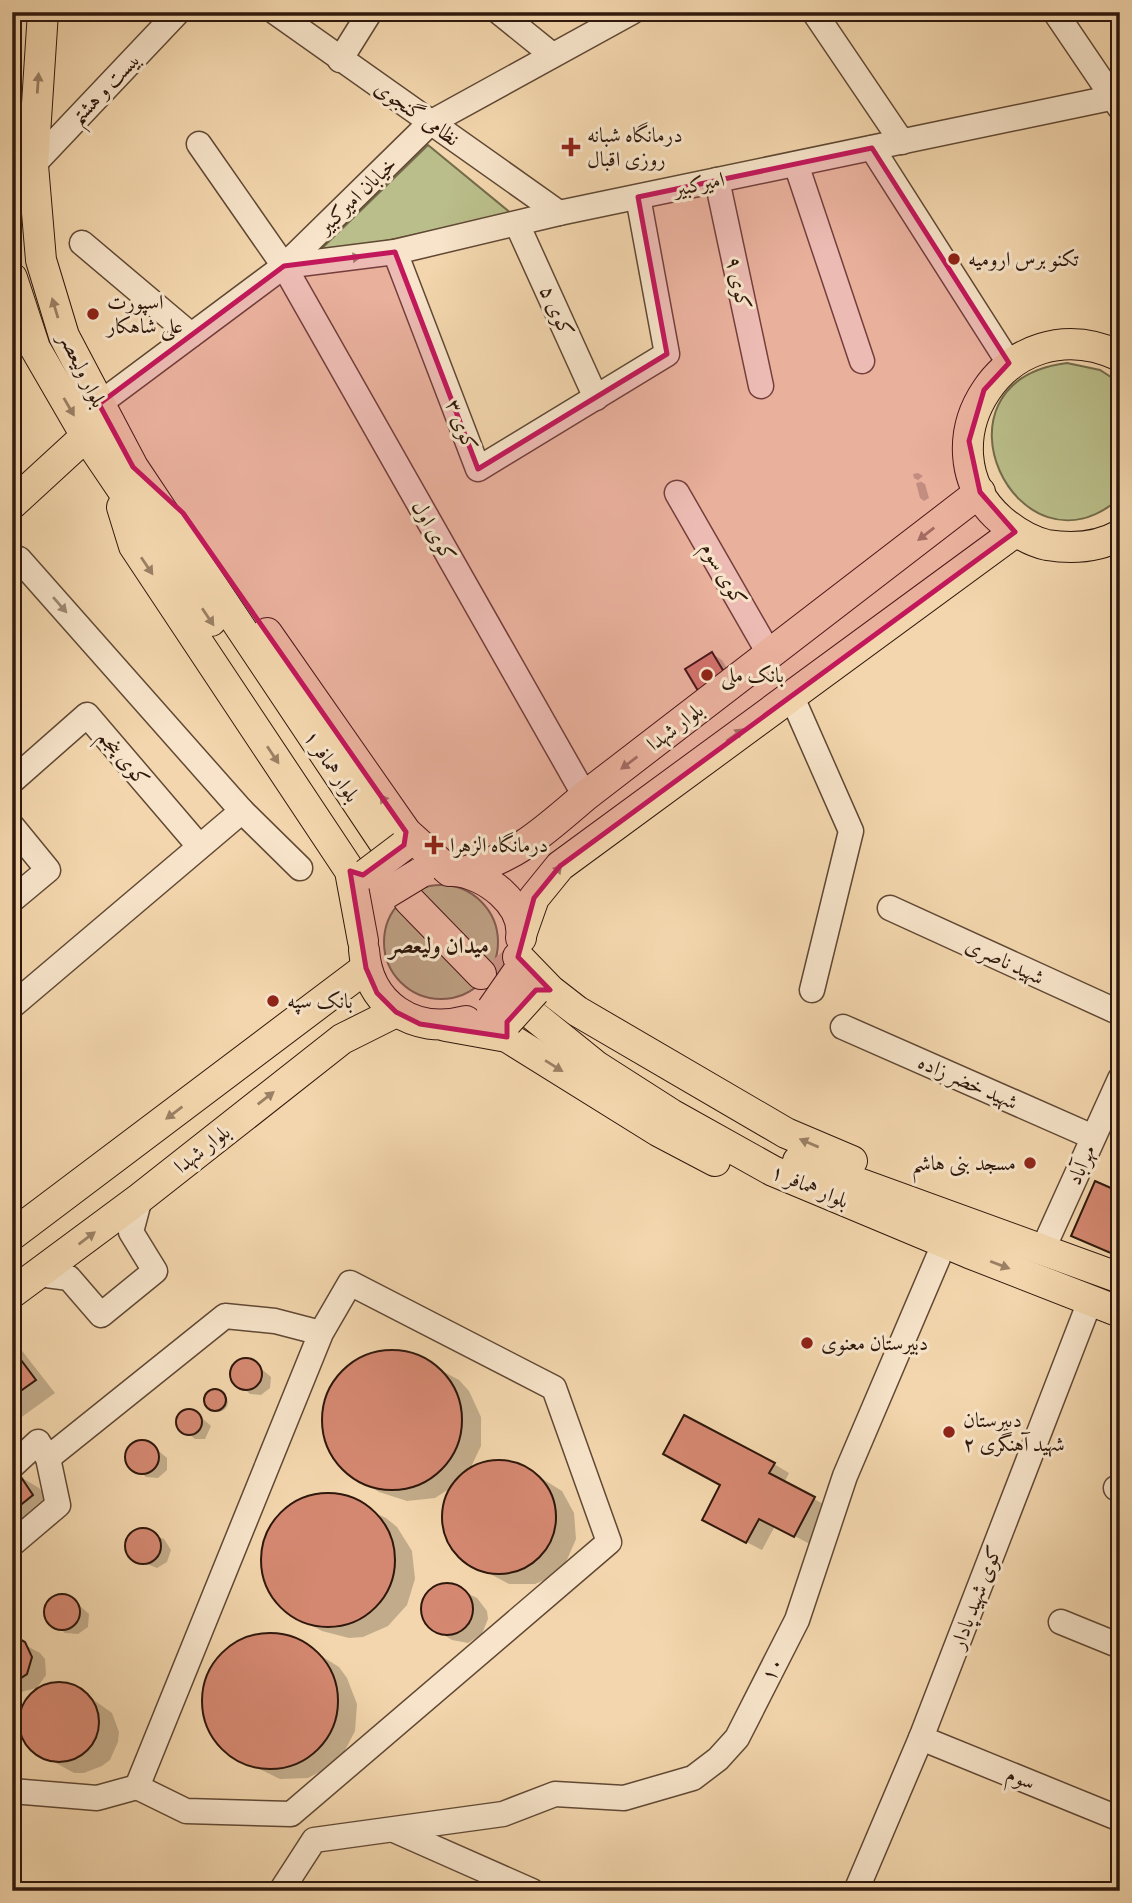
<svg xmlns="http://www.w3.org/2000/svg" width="1132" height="1903" viewBox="0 0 1132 1903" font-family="Vollkorn,Amiri,serif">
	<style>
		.green { fill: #babe8a; stroke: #746b4b; stroke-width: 2 }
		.shadow { fill: #0003 }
		.building { fill: #d58871; stroke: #2f180c; stroke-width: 2 }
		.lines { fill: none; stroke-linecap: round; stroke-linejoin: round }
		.major-tunnel { stroke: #ccb08d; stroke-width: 30; stroke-dasharray: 30 15; stroke-linecap: butt }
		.minor-casing { stroke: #604834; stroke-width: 27 }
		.major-casing { stroke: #2f180c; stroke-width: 32 }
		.minor { stroke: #f7e4ca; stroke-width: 24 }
		.major { stroke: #f3d6ad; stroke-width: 30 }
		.major-bridge-casing { stroke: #2f180c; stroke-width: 32; stroke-linecap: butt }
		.major-bridge { stroke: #f3d6ad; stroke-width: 30 }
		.oneway { fill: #9b8065 }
		.oneway2 { fill: #9d8874 }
		.marked { fill: #c2185b; fill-opacity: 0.2; stroke: #c2185b; stroke-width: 5; stroke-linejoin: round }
		.poi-dot { fill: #8f2418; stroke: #f7e4ca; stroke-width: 2.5 }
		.labels { text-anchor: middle; stroke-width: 6; stroke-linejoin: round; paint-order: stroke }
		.street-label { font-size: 21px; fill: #2f180c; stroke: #f7e4ca }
		.poi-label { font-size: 21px; fill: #2f180c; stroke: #f7e4ca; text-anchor: start }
		.neighbourhood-label { font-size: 23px; font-weight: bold; fill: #2f180c; stroke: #f7e4ca }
	</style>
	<rect width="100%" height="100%" fill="#f3d6ad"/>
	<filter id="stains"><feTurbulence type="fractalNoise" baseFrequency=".00286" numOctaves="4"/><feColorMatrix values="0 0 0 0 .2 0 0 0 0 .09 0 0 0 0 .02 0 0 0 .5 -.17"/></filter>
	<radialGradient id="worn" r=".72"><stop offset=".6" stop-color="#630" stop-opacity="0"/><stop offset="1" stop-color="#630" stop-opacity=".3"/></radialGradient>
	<!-- green -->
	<g class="green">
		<polygon points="428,145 512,214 314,256"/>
		<path d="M1067,363L1100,370L1120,383V498C1018,587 919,382 1067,363Z"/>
		<circle cx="441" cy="942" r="57"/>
	</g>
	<!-- shadow -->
	<g class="shadow">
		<polygon points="918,473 923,476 918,480 925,484 929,498 924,501 920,498 916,483 921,482 914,478 913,474"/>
		<polygon points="712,654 722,660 739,688 715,703"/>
		<polygon points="1120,1194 1120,1258 1073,1235"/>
		<polygon points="12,1338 55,1393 12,1424"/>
		<polygon points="382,1351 411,1354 459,1380 469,1391 481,1417 481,1446 469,1471 496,1461 520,1465 562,1491 574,1513 576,1539 566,1562 547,1579 535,1584 509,1584 464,1560 455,1551 445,1529 444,1505 449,1489 435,1498 407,1501 379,1492 358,1479 336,1460 325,1434 325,1406 335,1381 355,1361"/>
		<polygon points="242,1360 253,1362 271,1377 270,1388 261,1395 250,1394 232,1378 233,1367"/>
		<circle cx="218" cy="1402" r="10"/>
		<polygon points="194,1411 211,1426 205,1439 195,1439 178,1425 184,1412"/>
		<polygon points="137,1443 149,1443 167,1458 167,1470 158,1478 146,1477 128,1462 128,1450"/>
		<polygon points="774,1464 789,1473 784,1483 829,1507 810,1544 775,1526 762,1550 719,1528 722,1485"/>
		<polygon points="19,1476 39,1488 53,1507 12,1541 12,1482"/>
		<polygon points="338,1495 386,1518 397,1527 412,1551 415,1579 407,1605 388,1626 363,1637 349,1638 322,1631 300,1619 280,1603 267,1581 264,1555 271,1530 287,1510 310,1497"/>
		<polygon points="141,1530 164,1539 171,1550 167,1562 157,1568 134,1559 127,1548 131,1536"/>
		<polygon points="453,1586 477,1598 487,1611 488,1619 482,1634 468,1643 452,1640 436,1630 425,1616 427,1597 438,1587"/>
		<polygon points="58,1597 71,1598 89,1614 88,1627 78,1634 65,1633 47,1617 48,1604"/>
		<polygon points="267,1635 294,1639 339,1667 347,1678 357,1704 355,1731 342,1756 333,1765 308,1778 280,1779 233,1756 214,1736 204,1710 206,1683 219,1658 240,1641"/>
		<polygon points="12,1638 40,1653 45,1659 46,1675 37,1688 21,1692 12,1688"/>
		<polygon points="56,1684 66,1685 84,1693 112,1713 119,1732 118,1742 110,1760 102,1766 84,1773 74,1773 34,1751 28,1744 23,1735 21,1715 30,1697 37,1691"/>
	</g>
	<!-- building -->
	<g class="building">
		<polygon points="712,652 730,682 703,699 685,669"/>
		<polygon points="1095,1181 1120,1192 1120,1257 1071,1236"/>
		<polygon points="12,1348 36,1380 12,1397"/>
		<circle cx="392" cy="1420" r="70"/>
		<circle cx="246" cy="1374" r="16"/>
		<circle cx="215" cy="1400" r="11"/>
		<circle cx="189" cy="1422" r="13"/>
		<polygon points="684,1415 775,1463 769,1473 815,1497 794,1537 759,1519 746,1543 702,1520 720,1485 663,1454"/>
		<circle cx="142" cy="1457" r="17"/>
		<circle cx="499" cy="1517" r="57"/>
		<polygon points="19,1474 33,1495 12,1512 12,1479"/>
		<circle cx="328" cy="1560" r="67"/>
		<circle cx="143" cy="1546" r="18"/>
		<circle cx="447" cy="1609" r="26"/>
		<circle cx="62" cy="1612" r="18"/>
		<circle cx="270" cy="1701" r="68"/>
		<polygon points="12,1635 25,1642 32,1657 27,1674 12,1684"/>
		<circle cx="59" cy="1722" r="40"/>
	</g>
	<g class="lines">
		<!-- major-tunnel -->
		<polyline class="major-tunnel" points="494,959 528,997"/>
		<defs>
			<g id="minor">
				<polyline points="275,12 559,213"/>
				<polyline points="499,12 551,54"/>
				<polyline points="814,12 902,142"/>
				<polyline points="1055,12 1120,108"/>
				<polyline points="340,60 370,12"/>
				<polyline points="199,144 284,266 585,796"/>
				<polyline points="872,148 1009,363"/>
				<polyline points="796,164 862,361"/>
				<polyline points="33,165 178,12"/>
				<polyline points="717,180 761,386"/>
				<polyline points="517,224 596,398"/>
				<polyline points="82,243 191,335"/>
				<polyline points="395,252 478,469 667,354 638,197"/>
				<polyline points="284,266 395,252 559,213 1120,96"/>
				<polyline points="99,404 284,266 430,123 632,12"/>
				<polyline points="677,493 770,655"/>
				<polyline points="12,558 19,559 242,811 300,868"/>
				<polyline points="791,695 851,831 812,990"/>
				<polyline points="12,781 87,715 199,846"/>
				<polyline points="12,826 48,870 12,900"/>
				<polyline points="890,908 1120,1013"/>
				<polyline points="12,1006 242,811"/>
				<polyline points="843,1027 1093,1137"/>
				<polyline points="1042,1251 1120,1079"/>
				<polyline points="39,1274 69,1278 101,1315 155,1271 131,1232 140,1198"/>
				<polyline points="48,1458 225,1316 275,1321 321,1333 350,1283 554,1388 609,1542 291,1814 186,1811 137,1787 321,1333"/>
				<polyline points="12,1466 38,1442 48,1458 58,1505 12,1544"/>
				<polyline points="1116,1488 1120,1489"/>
				<polyline points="1061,1622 1120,1646"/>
				<polyline points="921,1738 1120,1819"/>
				<polyline points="12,1791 97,1798 137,1787"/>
				<polyline points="394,1830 532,1891"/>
				<polyline points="281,1891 314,1840 503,1814 555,1794 624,1798 693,1778 718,1759 737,1738 797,1620 845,1476 938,1258"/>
				<polyline points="856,1891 921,1738 1090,1301"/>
			</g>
			<g id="major">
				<polyline points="43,12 33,165 41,260 64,336 133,467 389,850"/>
				<polyline points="12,278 35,348 86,436 211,621"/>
				<path d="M1120,356C1006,302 917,447 1001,520C1014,531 1029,541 1047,545C1072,549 1097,548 1120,535"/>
				<polyline points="12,504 86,436"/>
				<polyline points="122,507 134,546 350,871 363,941"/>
				<polyline points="267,633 406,832 449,871"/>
				<path d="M454,871C485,873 526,904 521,938"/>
				<path d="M464,872C518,856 543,832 585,796L980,492"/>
				<polyline points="409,900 481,974"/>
				<polyline points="522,932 534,898 560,866 1015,532"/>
				<path d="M364,950C368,1005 414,1035 466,1021"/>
				<polyline points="518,957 550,990 577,1011 786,1133 852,1161"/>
				<polyline points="528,1011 596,1066 671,1114 773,1171 969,1253 1120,1312"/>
				<polyline points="446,1026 507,1037 658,1131 715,1161"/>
				<polyline points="798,1161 1120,1278"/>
				<polyline points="12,1235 366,968"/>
				<polyline points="12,1293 140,1198 342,1039 396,1012"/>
			</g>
		</defs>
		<!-- minor casing -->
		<use href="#minor" class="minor-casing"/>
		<!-- major casing -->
		<use href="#major" class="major-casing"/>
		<!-- minor -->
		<use href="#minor" class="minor"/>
		<!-- major -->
		<use href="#major" class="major"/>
		<defs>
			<g id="major-bridge">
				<polyline points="366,874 403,846"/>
				<polyline points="387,893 420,873"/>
				<polyline points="492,1009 517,973"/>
				<polyline points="507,1022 535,991"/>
			</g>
		</defs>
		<!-- major-bridge casing -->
		<use href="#major-bridge" class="major-bridge-casing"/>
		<!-- major-bridge -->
		<use href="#major-bridge" class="major-bridge"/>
	</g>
	<!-- one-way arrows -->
	<defs><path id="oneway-solid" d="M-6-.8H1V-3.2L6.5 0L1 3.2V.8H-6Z" transform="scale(1.75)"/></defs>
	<g class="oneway">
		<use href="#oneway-solid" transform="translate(38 83) rotate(-86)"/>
		<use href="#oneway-solid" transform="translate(55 308) rotate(-107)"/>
		<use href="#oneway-solid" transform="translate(69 407) rotate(60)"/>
		<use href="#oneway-solid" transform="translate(926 534) rotate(142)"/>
		<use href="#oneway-solid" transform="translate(147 566) rotate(56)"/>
		<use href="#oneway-solid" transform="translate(208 617) rotate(56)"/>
		<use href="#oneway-solid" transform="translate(735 735) rotate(-36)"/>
		<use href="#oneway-solid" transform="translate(273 755) rotate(56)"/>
		<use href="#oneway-solid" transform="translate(629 763) rotate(143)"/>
		<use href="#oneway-solid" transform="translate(386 803) rotate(-125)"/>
		<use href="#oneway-solid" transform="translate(555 873) rotate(-50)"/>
		<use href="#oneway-solid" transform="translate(554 1066) rotate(32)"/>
		<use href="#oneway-solid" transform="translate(266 1098) rotate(-38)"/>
		<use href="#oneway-solid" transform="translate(174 1113) rotate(143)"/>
		<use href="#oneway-solid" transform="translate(809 1143) rotate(-157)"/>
		<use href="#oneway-solid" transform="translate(87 1238) rotate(-37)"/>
		<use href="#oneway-solid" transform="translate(1000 1265) rotate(21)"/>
	</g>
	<g class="oneway2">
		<use href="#oneway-solid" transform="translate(351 258) rotate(-7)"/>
		<use href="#oneway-solid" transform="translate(60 605) rotate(49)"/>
	</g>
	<!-- marked area -->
	<path class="marked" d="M872,148L1009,363L984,390L969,441L980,492L1015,532L560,866L534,898L518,957L550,990H536L507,1022V1037L420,1024L396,1012L377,993L366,968L350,871L363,875L404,845L406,832L183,513L133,467L99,404L284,266L395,252L478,469L667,354L638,197Z"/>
	<!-- markers -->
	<g class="poi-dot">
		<path d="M567.5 136.5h7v7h7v7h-7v7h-7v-7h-7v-7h7z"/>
		<circle cx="954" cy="259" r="7"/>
		<circle cx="93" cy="314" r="7"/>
		<circle cx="707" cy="675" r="7"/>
		<path d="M430.5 834.5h7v7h7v7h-7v7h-7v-7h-7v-7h7z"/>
		<circle cx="273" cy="1001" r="7"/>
		<circle cx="1030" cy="1163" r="7"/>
		<circle cx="807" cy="1343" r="7"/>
		<circle cx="949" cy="1432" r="7"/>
	</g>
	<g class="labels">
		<!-- street labels -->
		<g class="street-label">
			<text transform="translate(105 88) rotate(-46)" y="7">بیست و هشتم</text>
			<text transform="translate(417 113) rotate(35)" y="7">نظامی گنجوی</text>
			<text transform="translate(699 184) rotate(-12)" y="7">امیرکبیر</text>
			<text transform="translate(357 195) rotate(-44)" y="7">خیابان امیرکبیر</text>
			<text transform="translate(739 283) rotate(78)" y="7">کوی ۹</text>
			<text transform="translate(557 311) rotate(66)" y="7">کوی ۵</text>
			<text transform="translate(83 370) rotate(64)" y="7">بلوار ولیعصر</text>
			<text transform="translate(462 425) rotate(69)" y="7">کوی ۳</text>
			<text transform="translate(434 531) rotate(60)" y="7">کوی اول</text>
			<text transform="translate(724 574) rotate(60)" y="7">کوی سوم</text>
			<text transform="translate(675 727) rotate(-37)" y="7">بلوار شهدا</text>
			<text transform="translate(124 758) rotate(50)" y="7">کوی پنجم</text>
			<text transform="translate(332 766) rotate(56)" y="7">بلوار همافر ۱</text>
			<text transform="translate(1005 961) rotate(25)" y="7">شهید ناصری</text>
			<text transform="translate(968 1082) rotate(24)" y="7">شهید خضر زاده</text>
			<text transform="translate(202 1149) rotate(-38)" y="7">بلوار شهدا</text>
			<text transform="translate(1081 1165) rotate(-66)" y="7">مهرآباد</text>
			<text transform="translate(810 1186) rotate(23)" y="7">بلوار همافر ۱</text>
			<text transform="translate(976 1597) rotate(-69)" y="7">کوی شهید پادار</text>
			<text transform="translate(772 1669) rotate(-63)" y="7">۱۰</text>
			<text transform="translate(1021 1778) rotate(22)" y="7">سوم</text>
		</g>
		<!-- poi labels -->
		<g class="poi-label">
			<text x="587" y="142">درمانگاه شبانه<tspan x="587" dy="24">روزی اقبال</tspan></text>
			<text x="968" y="266">تکنو برس ارومیه</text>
			<text x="107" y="309">اسپورت<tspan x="107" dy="24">علی شاهکار</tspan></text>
			<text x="721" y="682">بانک ملی</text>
			<text x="450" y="852">درمانگاه الزهرا</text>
			<text x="287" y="1008">بانک سپه</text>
			<text x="1016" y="1170" text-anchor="end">مسجد بنی هاشم</text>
			<text x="821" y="1350">دبیرستان معنوی</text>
			<text x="963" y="1427">دبیرستان<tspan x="963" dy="24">شهید آهنگری ۲</tspan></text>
		</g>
		<!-- neighbourhood labels -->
		<g class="neighbourhood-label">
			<text x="439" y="953">میدان ولیعصر</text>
		</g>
	</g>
	<!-- margin -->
	<rect width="1132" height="1903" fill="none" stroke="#f3d6ad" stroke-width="42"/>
	<rect x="14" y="14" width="1104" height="1875" fill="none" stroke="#2f180c" stroke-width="3.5"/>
	<rect x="21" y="21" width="1090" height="1861" fill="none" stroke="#2f180c" stroke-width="2"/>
	<rect width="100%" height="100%" filter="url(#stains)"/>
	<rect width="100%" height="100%" fill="url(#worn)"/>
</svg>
